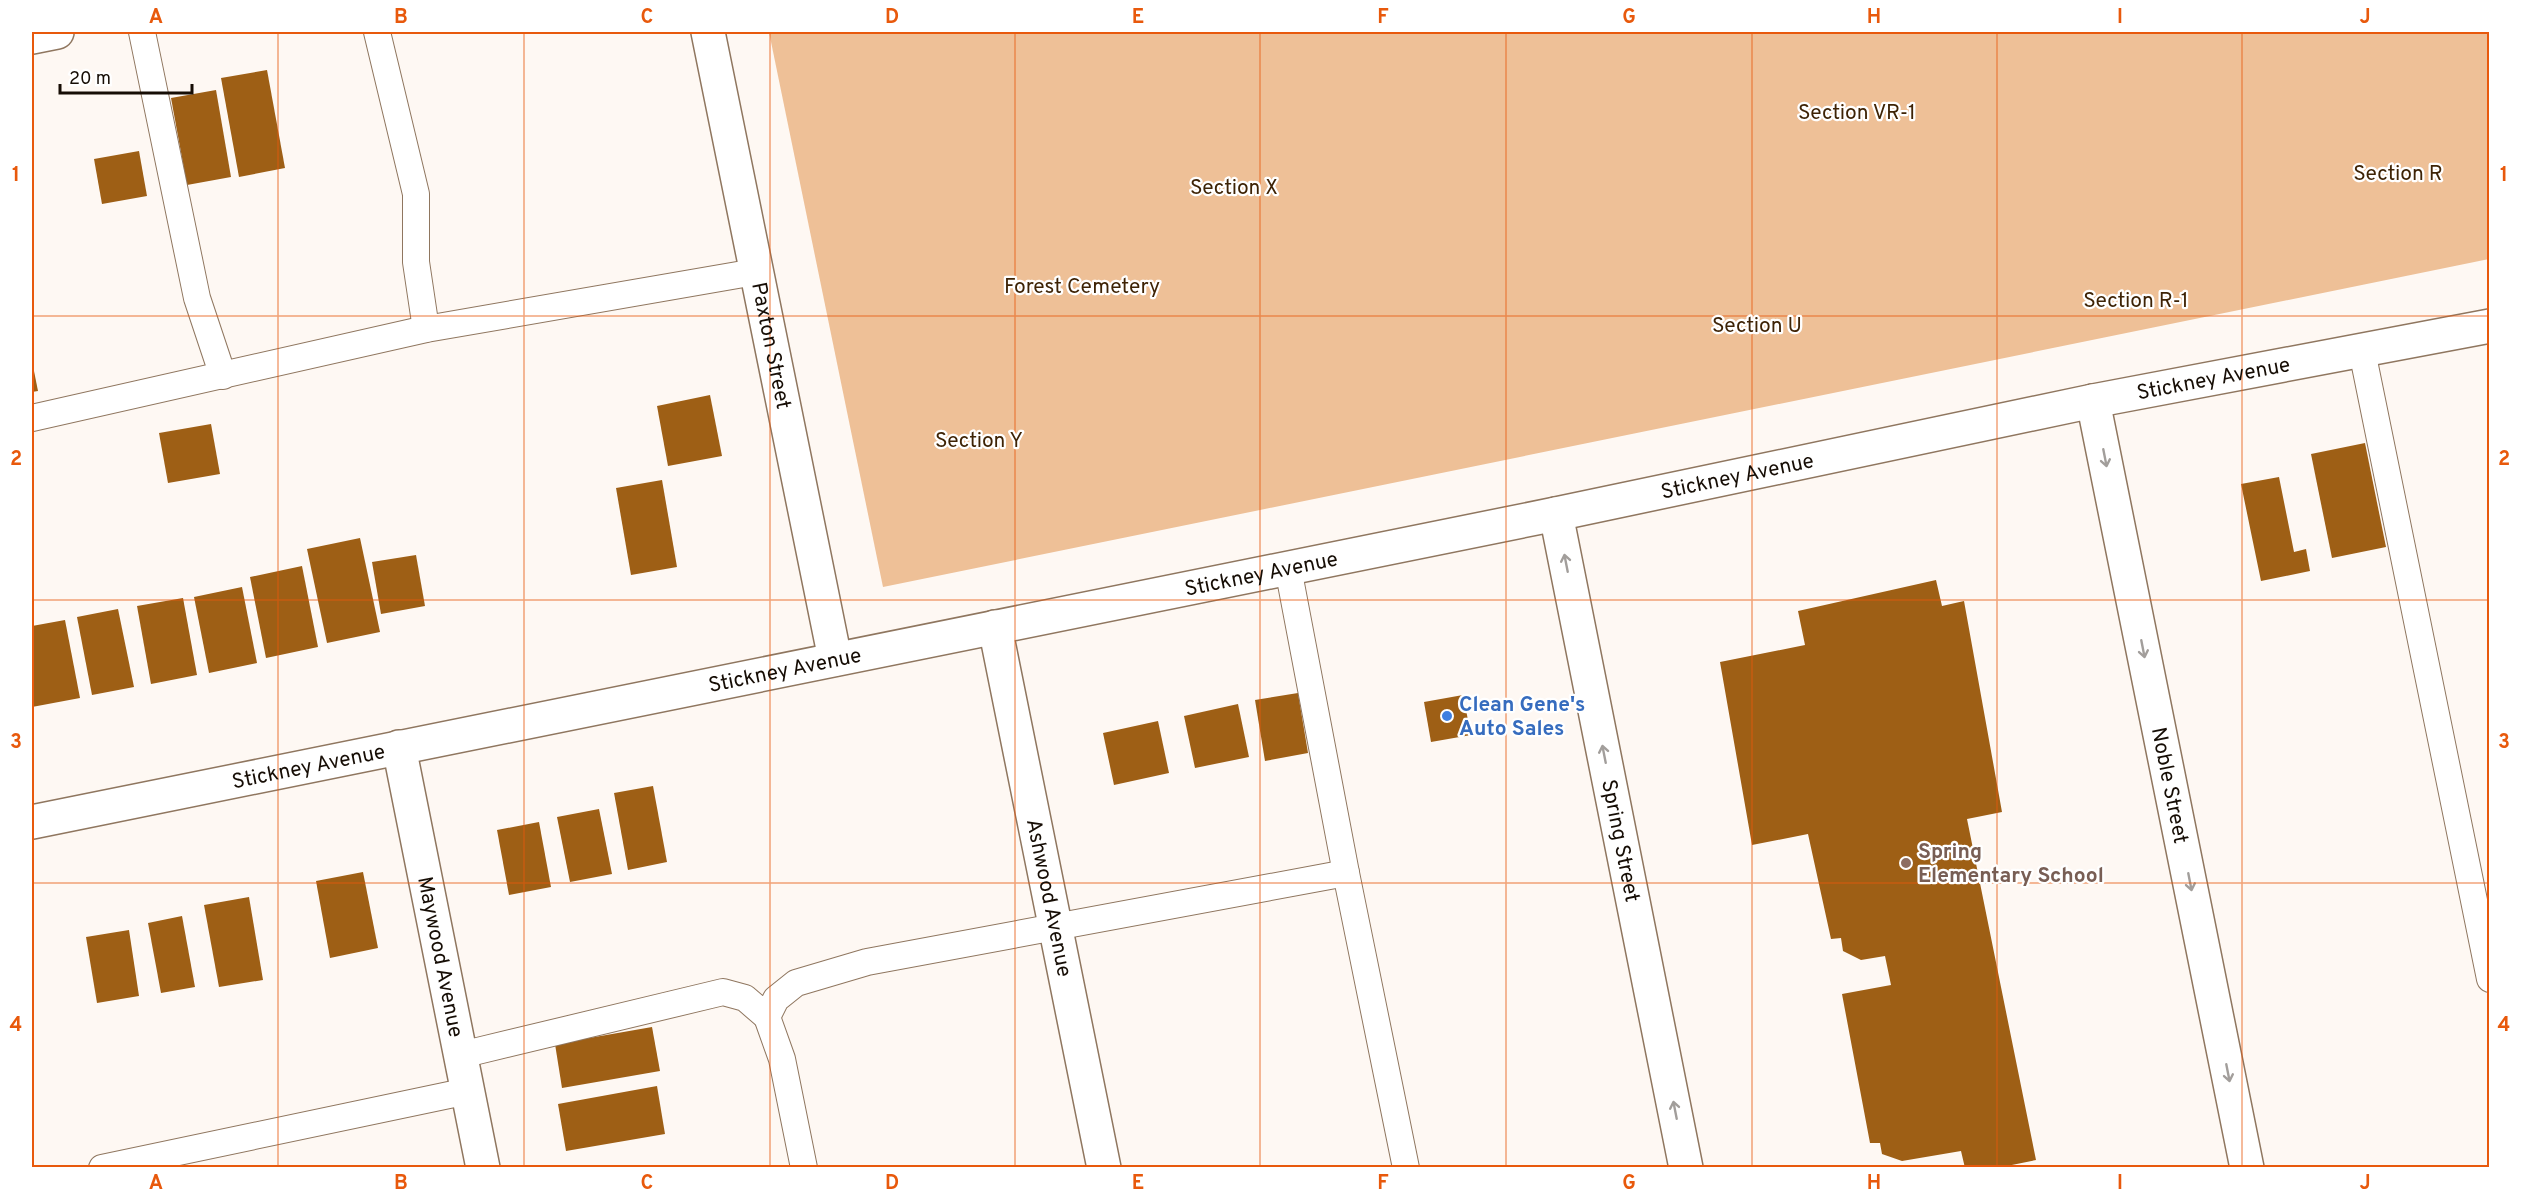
<svg xmlns="http://www.w3.org/2000/svg" width="2521" height="1199" viewBox="0 0 2521 1199" font-family="Overpass,sans-serif">
	<style>
		.green { fill: #eec097 }
		.building { fill: #9e5f15 }
		.lines { fill: none; stroke-linecap: round; stroke-linejoin: round }
		.service-casing { stroke: #8f765f; stroke-width: 28 }
		.minor-casing { stroke: #8f765f; stroke-width: 36 }
		.tertiary-casing { stroke: #8f765f; stroke-width: 36 }
		.service { stroke: #fff; stroke-width: 26 }
		.minor { stroke: #fff; stroke-width: 33 }
		.tertiary { stroke: #fff; stroke-width: 33 }
		.oneway { stroke: #a29e9b }
		.grid { fill: none; stroke: #e8590c; stroke-width: 1.5; stroke-opacity: 0.55 }
		.shop-dot { fill: #3f7fe0; stroke: #fff; stroke-width: 2 }
		.education-dot { fill: #8d6e63; stroke: #fff; stroke-width: 2 }
		.labels { text-anchor: middle; stroke-width: 4.5; stroke-linejoin: round; paint-order: stroke }
		.park-label { font-size: 21px; fill: #3e2305; stroke: #fff }
		.street-label { font-size: 21px; fill: #160d05; stroke: #fff }
		.shop-label { font-size: 21px; font-weight: bold; fill: #366cbe; stroke: #fff; text-anchor: start }
		.education-label { font-size: 21px; font-weight: bold; fill: #785e54; stroke: #fff; text-anchor: start }
		.neatline { fill: none; stroke: #e8590c; stroke-width: 2 }
		.grid-label { font-size: 20px; text-anchor: middle; font-weight: bold; fill: #e8590c }
	</style>
	<rect width="100%" height="100%" fill="#fef8f3"/>
	<!-- green -->
	<polygon class="green" points="769,32 2489,32 2489,259 883,587"/>
	<!-- building -->
	<g class="building">
		<polygon points="267,70 285,168 239,177 221,78"/>
		<polygon points="216,90 231,177 187,185 171,98"/>
		<polygon points="139,151 147,196 102,204 94,159"/>
		<polygon points="32,361 38,391 32,392"/>
		<polygon points="710,395 722,456 668,466 657,406"/>
		<polygon points="211,424 220,474 168,483 159,433"/>
		<polygon points="2365,443 2386,547 2332,558 2311,454"/>
		<polygon points="2279,477 2294,552 2306,549 2310,571 2261,581 2241,484"/>
		<polygon points="662,480 677,567 631,575 616,488"/>
		<polygon points="360,538 380,632 327,643 307,549"/>
		<polygon points="416,555 425,606 381,614 372,562"/>
		<polygon points="302,566 318,647 266,658 250,577"/>
		<polygon points="1936,580 1942,606 1964,601 2002,812 1967,819 2036,1160 1997,1168 1965,1168 1961,1151 1902,1161 1882,1154 1880,1143 1870,1143 1842,994 1891,985 1885,956 1861,960 1843,951 1841,938 1831,939 1808,834 1752,845 1720,662 1805,645 1798,611"/>
		<polygon points="242,587 257,663 209,673 194,597"/>
		<polygon points="183,598 197,675 151,684 137,606"/>
		<polygon points="118,609 134,687 92,695 77,617"/>
		<polygon points="65,620 80,698 32,707 32,626"/>
		<polygon points="1298,693 1308,753 1265,761 1255,700"/>
		<polygon points="1463,695 1471,735 1431,742 1424,702"/>
		<polygon points="1238,704 1249,757 1195,768 1184,716"/>
		<polygon points="1158,721 1169,773 1114,785 1103,733"/>
		<polygon points="653,786 667,862 628,870 614,793"/>
		<polygon points="599,809 612,874 570,882 557,817"/>
		<polygon points="539,822 551,887 509,895 497,830"/>
		<polygon points="363,872 378,948 330,958 316,881"/>
		<polygon points="249,897 263,980 219,987 204,905"/>
		<polygon points="182,916 195,987 161,993 148,923"/>
		<polygon points="129,930 139,996 97,1003 86,937"/>
		<polygon points="652,1027 660,1071 562,1088 555,1044"/>
		<polygon points="657,1086 665,1134 566,1151 558,1104"/>
	</g>
	<g class="lines">
		<defs>
			<g id="service">
				<polyline points="142,32 197,298 223,376"/>
				<polyline points="377,32 416,194 416,262 426,329"/>
				<polyline points="2362,351 2490,979"/>
				<polyline points="32,418 426,329 755,272"/>
				<polyline points="1288,568 1346,873 1406,1168"/>
				<polyline points="767,1017 782,1059 804,1168"/>
				<polyline points="461,1055 723,992 745,998 767,1017 776,999 796,983 867,962 1346,873"/>
				<polyline points="102,1168 468,1091"/>
			</g>
			<g id="minor">
				<path id="s1" d="M708,32L835,659"/>
				<polyline points="32,37 57,32"/>
				<path id="s2" d="M2093,401L2247,1168"/>
				<path id="s3" d="M1556,514L1686,1168"/>
				<path id="s4" d="M995,627L1104,1168"/>
				<path id="s5" d="M399,747L483,1168"/>
			</g>
			<g id="tertiary">
				<path id="s6" d="M32,822L1556,514L2093,401L2490,326"/>
			</g>
		</defs>
		<!-- service casing -->
		<use href="#service" class="service-casing"/>
		<!-- minor casing -->
		<use href="#minor" class="minor-casing"/>
		<!-- tertiary casing -->
		<use href="#tertiary" class="tertiary-casing"/>
		<!-- service -->
		<use href="#service" class="service"/>
		<!-- minor -->
		<use href="#minor" class="minor"/>
		<!-- tertiary -->
		<use href="#tertiary" class="tertiary"/>
	</g>
	<!-- one-way arrows -->
	<defs><path id="oneway-shaft" d="M-6 0H5M1.5-3L5.5 0L1.5 3" fill="none" stroke-width="1.6" stroke-linecap="round" stroke-linejoin="round" transform="scale(1.5)"/></defs>
	<g class="oneway">
		<use href="#oneway-shaft" transform="translate(2105 458) rotate(79)"/>
		<use href="#oneway-shaft" transform="translate(1566 563) rotate(-101)"/>
		<use href="#oneway-shaft" transform="translate(2143 649) rotate(79)"/>
		<use href="#oneway-shaft" transform="translate(1604 754) rotate(-101)"/>
		<use href="#oneway-shaft" transform="translate(2190 882) rotate(79)"/>
		<use href="#oneway-shaft" transform="translate(2228 1073) rotate(79)"/>
		<use href="#oneway-shaft" transform="translate(1675 1110) rotate(-101)"/>
	</g>
	<!-- grid -->
	<path class="grid" d="M278,32V1168M524,32V1168M770,32V1168M1015,32V1168M1260,32V1168M1506,32V1168M1752,32V1168M1997,32V1168M2242,32V1168M32,316H2490M32,600H2490M32,883H2490"/>
	<!-- markers -->
	<circle class="shop-dot" cx="1447" cy="716" r="6"/>
	<circle class="education-dot" cx="1906" cy="863" r="6"/>
	<g class="labels">
		<!-- park labels -->
		<g class="park-label">
			<text x="1857" y="119">Section VR-1</text>
			<text x="2398" y="180">Section R</text>
			<text x="1234" y="194">Section X</text>
			<text x="1082" y="293">Forest Cemetery</text>
			<text x="2136" y="307">Section R-1</text>
			<text x="1757" y="332">Section U</text>
			<text x="979" y="447">Section Y</text>
		</g>
		<!-- street labels -->
		<g class="street-label">
			<text dy="7" stroke="none"><textPath href="#s1" startOffset="320">Paxton Street</textPath></text>
			<text dy="7" stroke="none"><textPath href="#s6" startOffset="2226">Stickney Avenue</textPath></text>
			<text dy="7" stroke="none"><textPath href="#s6" startOffset="1740">Stickney Avenue</textPath></text>
			<text dy="7" stroke="none"><textPath href="#s6" startOffset="1254">Stickney Avenue</textPath></text>
			<text dy="7" stroke="none"><textPath href="#s6" startOffset="768">Stickney Avenue</textPath></text>
			<text dy="7" stroke="none"><textPath href="#s6" startOffset="282">Stickney Avenue</textPath></text>
			<text dy="7" stroke="none"><textPath href="#s2" startOffset="392">Noble Street</textPath></text>
			<text dy="7" stroke="none"><textPath href="#s3" startOffset="333">Spring Street</textPath></text>
			<text dy="7" stroke="none"><textPath href="#s4" startOffset="276">Ashwood Avenue</textPath></text>
			<text dy="7" stroke="none"><textPath href="#s5" startOffset="214">Maywood Avenue</textPath></text>
		</g>
		<!-- shop labels -->
		<g class="shop-label">
			<text x="1459" y="711">Clean Gene's<tspan x="1459" dy="24">Auto Sales</tspan></text>
		</g>
		<!-- education labels -->
		<g class="education-label">
			<text x="1918" y="858">Spring<tspan x="1918" dy="24">Elementary School</tspan></text>
		</g>
	</g>
	<!-- border -->
	<rect width="2521" height="1199" fill="none" stroke="#ffffff" stroke-width="66"/>
	<!-- scale -->
	<path d="M60 84v9h132v-9" fill="none" stroke="#160d05" stroke-width="3"/>
	<text x="69" y="84" font-size="18" fill="#160d05" stroke="#ffffff" stroke-width="4.5" paint-order="stroke">20 m</text>
	<rect x="33" y="33" width="2455" height="1133" class="neatline"/>
	<g class="grid-label">
		<text x="156" y="23">A</text>
		<text x="401" y="23">B</text>
		<text x="647" y="23">C</text>
		<text x="892" y="23">D</text>
		<text x="1138" y="23">E</text>
		<text x="1383" y="23">F</text>
		<text x="1629" y="23">G</text>
		<text x="1874" y="23">H</text>
		<text x="2120" y="23">I</text>
		<text x="2365" y="23">J</text>
		<text x="16" y="181">1</text>
		<text x="2504" y="181">1</text>
		<text x="16" y="465">2</text>
		<text x="2504" y="465">2</text>
		<text x="16" y="748">3</text>
		<text x="2504" y="748">3</text>
		<text x="16" y="1031">4</text>
		<text x="2504" y="1031">4</text>
		<text x="156" y="1189">A</text>
		<text x="401" y="1189">B</text>
		<text x="647" y="1189">C</text>
		<text x="892" y="1189">D</text>
		<text x="1138" y="1189">E</text>
		<text x="1383" y="1189">F</text>
		<text x="1629" y="1189">G</text>
		<text x="1874" y="1189">H</text>
		<text x="2120" y="1189">I</text>
		<text x="2365" y="1189">J</text>
	</g>
</svg>
